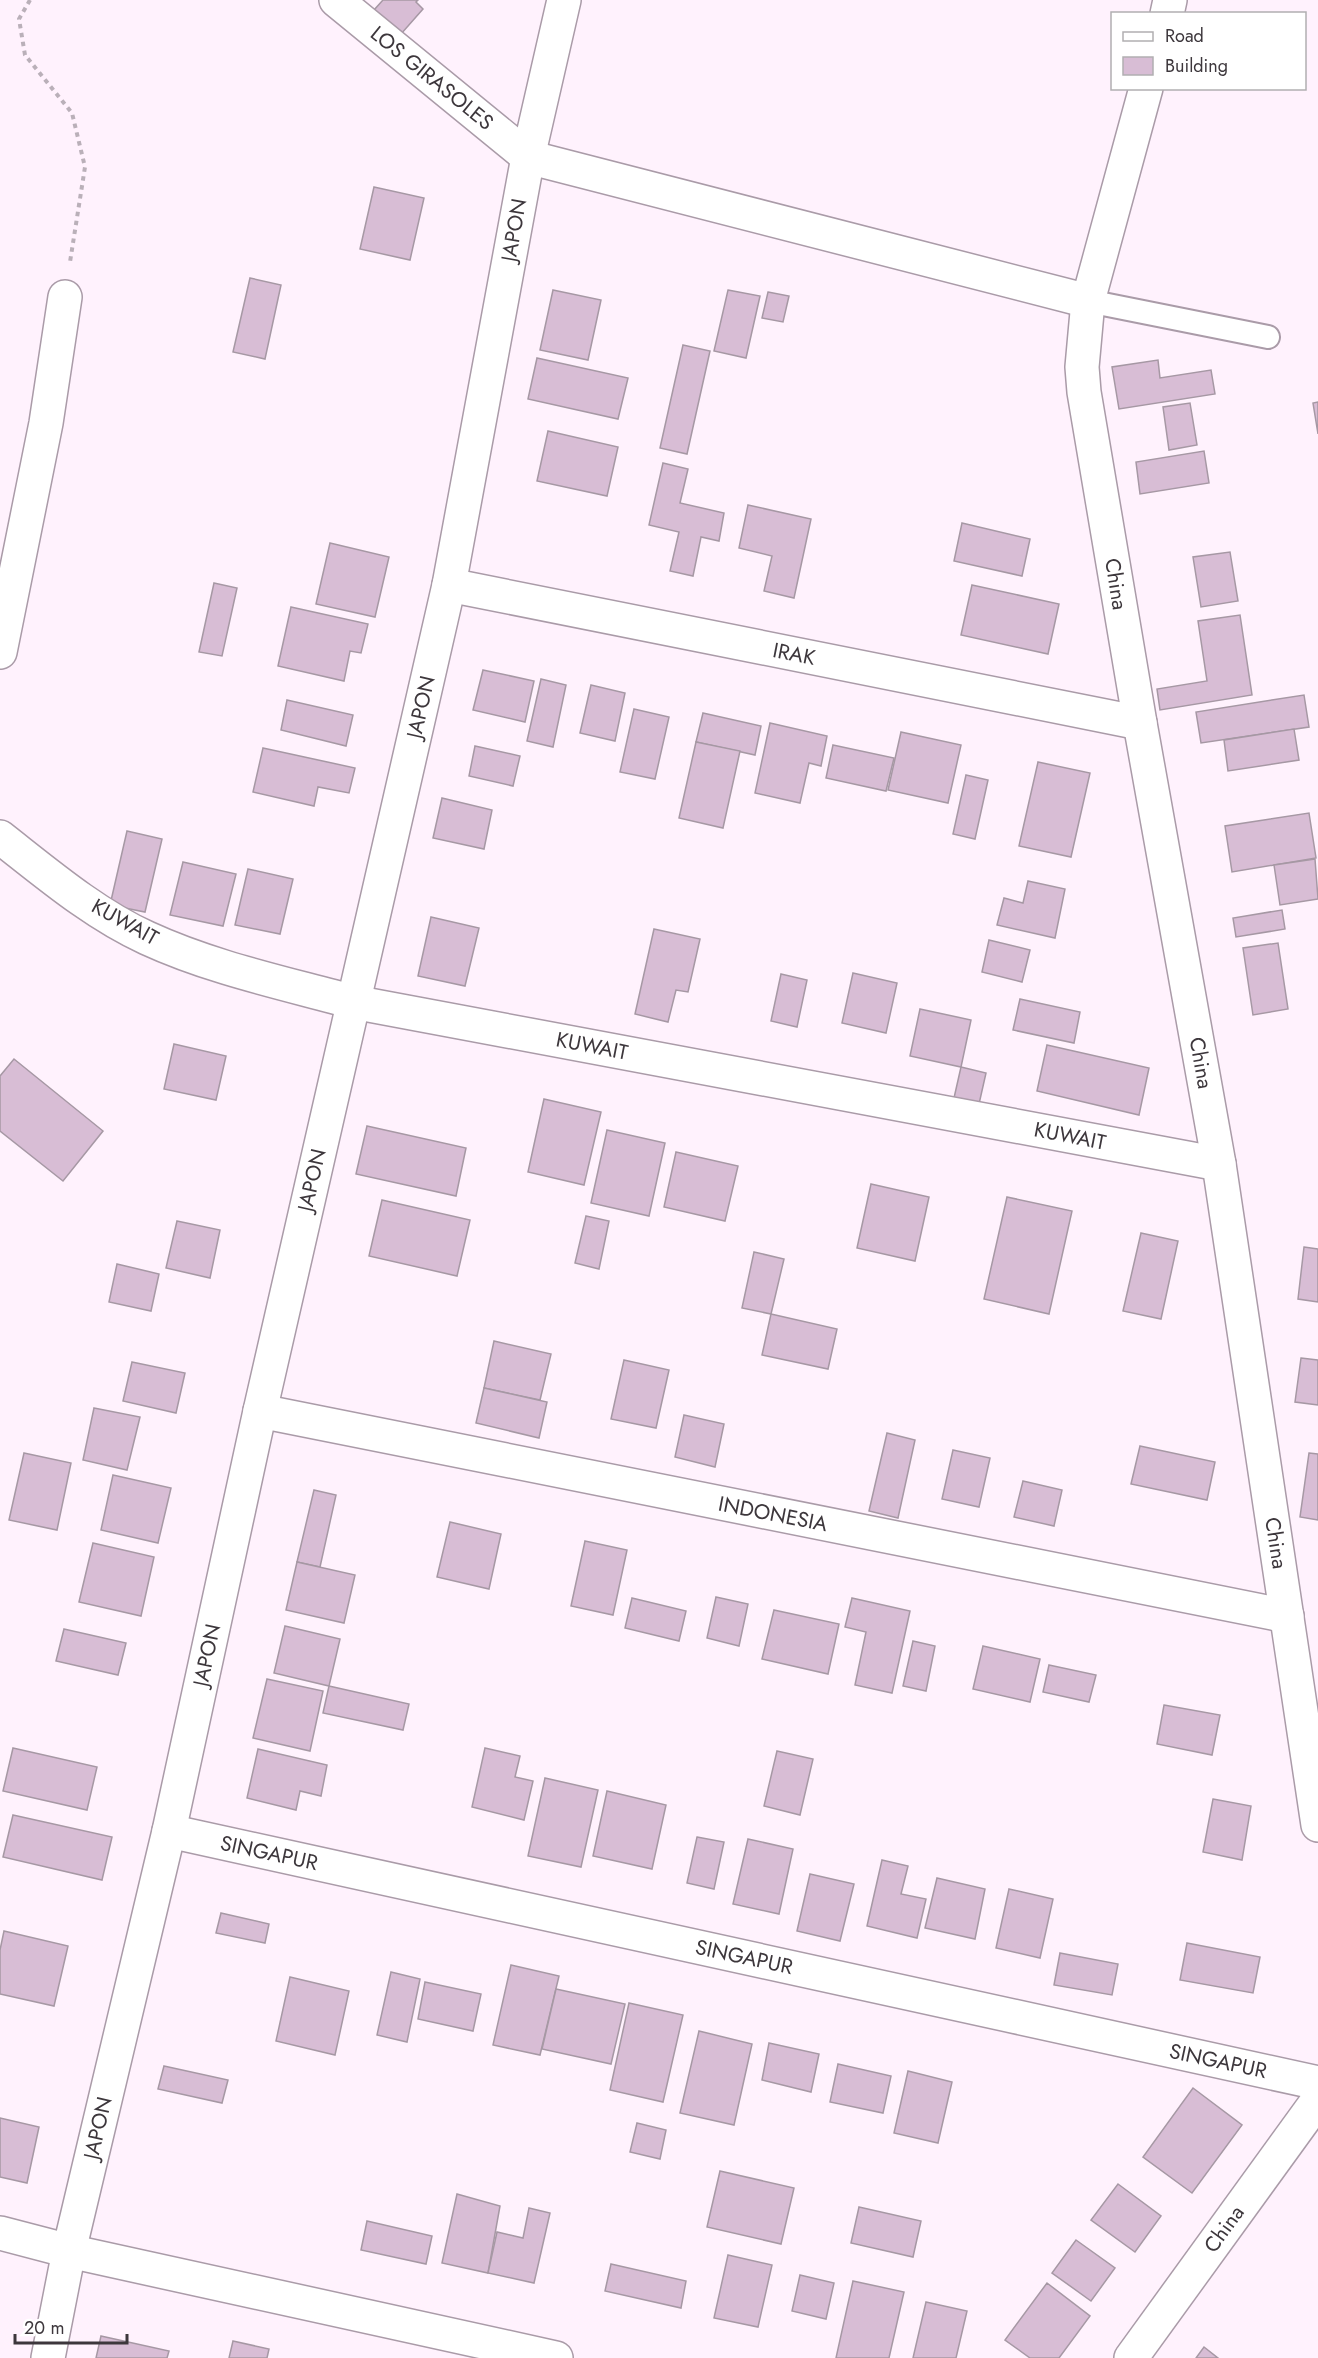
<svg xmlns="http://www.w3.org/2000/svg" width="1318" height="2358" viewBox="0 0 1318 2358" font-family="Jost,sans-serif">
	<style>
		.building { fill: #d8bdd5; stroke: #a698a4; stroke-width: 1.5 }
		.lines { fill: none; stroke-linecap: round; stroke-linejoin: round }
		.lane-casing { stroke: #aa9ba8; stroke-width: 26 }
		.street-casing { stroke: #aa9ba8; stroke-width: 36 }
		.path { stroke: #bab0b9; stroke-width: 4; stroke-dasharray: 4.5 4.5; stroke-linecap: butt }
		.lane { stroke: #fff; stroke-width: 22 }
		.street { stroke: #fff; stroke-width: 33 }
		.labels { text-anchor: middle; stroke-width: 4.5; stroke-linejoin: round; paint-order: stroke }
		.street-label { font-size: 21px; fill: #3d373c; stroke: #fff }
	</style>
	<rect width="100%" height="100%" fill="#fff2fd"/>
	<!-- building -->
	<g class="building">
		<polygon points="383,0 418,0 416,2 423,9 401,34 374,10"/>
		<polygon points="374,187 424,198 410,260 360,249"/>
		<polygon points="250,278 281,285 265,359 233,352"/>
		<polygon points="553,290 601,300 588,360 540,350"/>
		<polygon points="728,290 760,296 746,358 714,351"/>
		<polygon points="768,292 789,296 783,322 762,318"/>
		<polygon points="683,345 710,351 687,454 660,448"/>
		<polygon points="537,358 628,378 618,419 528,399"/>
		<polygon points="1158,360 1160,378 1211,370 1215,394 1119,409 1112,367"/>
		<polygon points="1318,402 1318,434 1313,403"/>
		<polygon points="1190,403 1197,445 1169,450 1163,407"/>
		<polygon points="548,431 618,447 607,496 537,481"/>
		<polygon points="1204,451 1209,483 1140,494 1136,462"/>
		<polygon points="663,463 688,469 680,503 724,513 719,541 701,537 693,576 670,571 679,532 649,525"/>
		<polygon points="748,505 811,519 794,598 764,591 772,556 739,548"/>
		<polygon points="962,523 1030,539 1022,576 954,561"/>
		<polygon points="330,543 389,557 375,617 316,604"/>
		<polygon points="1230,552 1238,601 1201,607 1193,557"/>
		<polygon points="214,583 237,588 222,656 199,652"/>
		<polygon points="972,585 1059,604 1048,654 961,635"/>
		<polygon points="291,607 368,624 361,653 350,651 344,681 278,666"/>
		<polygon points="1240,615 1252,695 1160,710 1157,689 1207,681 1198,621"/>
		<polygon points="483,670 534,681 525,722 473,710"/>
		<polygon points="541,679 566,685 553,747 527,741"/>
		<polygon points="591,685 625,693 615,741 580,733"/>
		<polygon points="1304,695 1309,727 1201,743 1196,712"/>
		<polygon points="287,700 353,715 346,746 281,730"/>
		<polygon points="634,709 669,717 655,779 620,772"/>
		<polygon points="703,713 761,726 755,755 696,742"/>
		<polygon points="770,723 827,736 821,766 809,763 800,803 755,793"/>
		<polygon points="1294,729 1299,760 1228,771 1224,740"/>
		<polygon points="901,732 961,745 948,803 888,790"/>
		<polygon points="696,742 740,751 723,828 679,818"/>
		<polygon points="833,745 894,758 886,791 826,778"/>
		<polygon points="475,746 520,756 513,786 469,776"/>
		<polygon points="263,748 355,768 349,793 318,787 314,806 253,792"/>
		<polygon points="1038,762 1090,773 1071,857 1019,846"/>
		<polygon points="966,775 988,780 975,839 953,834"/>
		<polygon points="442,798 492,810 484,849 433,838"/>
		<polygon points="1309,813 1316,858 1232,872 1225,826"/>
		<polygon points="127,831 162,839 145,912 110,905"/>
		<polygon points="1315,859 1318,899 1280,905 1274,865"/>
		<polygon points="183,862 236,874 223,926 170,915"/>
		<polygon points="248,869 293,879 280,934 235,925"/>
		<polygon points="1028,881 1065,889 1055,938 997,925 1004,898 1023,903"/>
		<polygon points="1282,910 1285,929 1236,937 1233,918"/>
		<polygon points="431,917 479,928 465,986 418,976"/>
		<polygon points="654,929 700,939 688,992 676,990 668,1022 635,1014"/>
		<polygon points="989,940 1030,950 1022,982 982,972"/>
		<polygon points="1278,943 1288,1009 1253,1015 1243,948"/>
		<polygon points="853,973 897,983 886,1033 842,1023"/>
		<polygon points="781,974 807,980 797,1027 771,1021"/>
		<polygon points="1020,999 1080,1012 1074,1043 1013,1030"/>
		<polygon points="920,1009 971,1020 961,1067 910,1056"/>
		<polygon points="174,1044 226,1056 216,1100 164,1089"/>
		<polygon points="1047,1045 1149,1068 1139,1115 1037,1091"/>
		<polygon points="14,1059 103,1131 63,1181 0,1131 0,1076"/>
		<polygon points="961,1067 986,1073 979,1104 954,1098"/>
		<polygon points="544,1099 601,1112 584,1185 528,1172"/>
		<polygon points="367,1126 466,1148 456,1196 356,1174"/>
		<polygon points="607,1130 665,1143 649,1216 591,1203"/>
		<polygon points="676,1152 738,1166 725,1221 664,1207"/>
		<polygon points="871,1184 929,1197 915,1261 857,1248"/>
		<polygon points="1007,1197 1072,1211 1049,1314 984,1299"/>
		<polygon points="382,1200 470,1220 457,1276 369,1256"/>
		<polygon points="586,1216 609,1221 599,1269 575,1263"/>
		<polygon points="177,1221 220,1230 210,1278 166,1268"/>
		<polygon points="1141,1233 1178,1241 1161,1319 1123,1311"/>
		<polygon points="1304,1247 1318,1249 1318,1302 1298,1299"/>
		<polygon points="754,1252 784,1259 771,1314 742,1308"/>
		<polygon points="117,1264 159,1274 151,1311 109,1302"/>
		<polygon points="771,1314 837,1329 828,1369 762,1355"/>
		<polygon points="494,1341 551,1354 540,1400 484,1388"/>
		<polygon points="1301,1358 1318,1360 1318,1405 1295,1402"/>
		<polygon points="624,1360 669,1370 656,1428 611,1419"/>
		<polygon points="132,1362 185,1373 176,1413 123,1401"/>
		<polygon points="484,1388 547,1402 539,1438 476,1423"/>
		<polygon points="94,1408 140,1417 127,1470 83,1460"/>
		<polygon points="684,1415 724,1424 715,1467 675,1457"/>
		<polygon points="887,1433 915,1440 898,1518 869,1511"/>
		<polygon points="1140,1446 1215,1462 1207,1500 1131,1484"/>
		<polygon points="953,1450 990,1458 979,1507 942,1499"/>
		<polygon points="24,1453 71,1463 57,1530 9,1520"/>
		<polygon points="1309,1453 1318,1454 1318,1520 1300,1517"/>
		<polygon points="113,1475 171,1488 158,1543 101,1530"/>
		<polygon points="1023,1481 1062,1490 1054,1526 1014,1517"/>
		<polygon points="314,1490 336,1495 320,1567 297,1562"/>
		<polygon points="450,1522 501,1534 489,1589 437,1577"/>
		<polygon points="585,1541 627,1550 613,1615 571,1606"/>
		<polygon points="93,1543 154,1557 141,1616 79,1602"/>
		<polygon points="297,1562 355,1575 344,1623 286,1610"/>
		<polygon points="716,1597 748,1604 739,1646 707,1638"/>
		<polygon points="632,1598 686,1611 679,1641 625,1628"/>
		<polygon points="852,1598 910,1611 892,1693 855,1685 866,1632 845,1627"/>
		<polygon points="774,1610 839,1624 828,1674 762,1659"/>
		<polygon points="285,1626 340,1639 329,1686 274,1673"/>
		<polygon points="64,1629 126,1643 118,1675 56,1661"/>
		<polygon points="913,1641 935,1646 926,1691 903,1686"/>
		<polygon points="983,1646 1040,1659 1030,1702 973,1689"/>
		<polygon points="1049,1665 1096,1675 1089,1702 1043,1692"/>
		<polygon points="267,1679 323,1691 310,1751 253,1738"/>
		<polygon points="329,1686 409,1704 403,1730 323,1713"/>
		<polygon points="1164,1705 1220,1715 1212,1755 1157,1744"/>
		<polygon points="13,1748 97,1767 87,1810 3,1791"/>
		<polygon points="485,1748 520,1756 515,1777 533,1781 524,1820 472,1807"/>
		<polygon points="258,1749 327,1765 321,1796 300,1791 296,1810 247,1798"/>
		<polygon points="777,1751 813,1759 800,1815 764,1806"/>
		<polygon points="545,1778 598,1790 581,1867 528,1856"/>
		<polygon points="607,1791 666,1805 652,1869 593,1856"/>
		<polygon points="1213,1799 1251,1806 1242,1860 1203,1852"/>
		<polygon points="13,1815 112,1837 102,1880 3,1857"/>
		<polygon points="697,1837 724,1842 714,1889 687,1883"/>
		<polygon points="748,1839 793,1849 779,1914 733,1904"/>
		<polygon points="882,1860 908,1866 901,1894 926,1899 917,1938 867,1926"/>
		<polygon points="810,1874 854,1884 840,1941 797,1931"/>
		<polygon points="937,1878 985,1889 975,1939 925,1928"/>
		<polygon points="1009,1889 1053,1899 1040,1958 996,1948"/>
		<polygon points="221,1913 269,1924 265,1943 216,1933"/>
		<polygon points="4,1931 68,1946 54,2006 0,1994 0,1950"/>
		<polygon points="1187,1943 1260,1957 1253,1993 1180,1980"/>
		<polygon points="1060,1953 1118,1964 1112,1995 1054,1985"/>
		<polygon points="511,1965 559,1976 540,2055 493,2045"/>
		<polygon points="391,1972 420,1979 407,2042 377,2035"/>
		<polygon points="290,1977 349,1991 335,2055 276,2041"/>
		<polygon points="425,1982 481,1994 473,2031 418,2019"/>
		<polygon points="556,1989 625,2004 611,2064 542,2049"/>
		<polygon points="629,2003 683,2015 663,2102 610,2090"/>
		<polygon points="699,2031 752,2044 734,2125 680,2113"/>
		<polygon points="769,2043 819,2054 811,2092 762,2080"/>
		<polygon points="838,2064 891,2076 883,2113 830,2102"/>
		<polygon points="164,2066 228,2080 222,2103 158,2089"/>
		<polygon points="908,2071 952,2082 938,2143 894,2133"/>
		<polygon points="1193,2088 1242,2125 1192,2193 1143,2157"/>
		<polygon points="0,2118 39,2127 27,2183 0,2177"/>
		<polygon points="637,2123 666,2130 660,2159 630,2152"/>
		<polygon points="720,2171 794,2188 781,2244 707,2227"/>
		<polygon points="1118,2184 1161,2216 1135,2252 1091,2220"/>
		<polygon points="457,2194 500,2206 488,2273 442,2263"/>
		<polygon points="859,2207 921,2221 913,2257 851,2243"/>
		<polygon points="529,2208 550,2213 534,2283 488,2273 497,2232 523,2238"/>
		<polygon points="367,2221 432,2236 426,2264 361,2250"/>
		<polygon points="1076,2240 1115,2268 1091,2301 1052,2273"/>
		<polygon points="728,2255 772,2265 758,2327 714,2318"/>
		<polygon points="611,2264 686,2281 681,2308 605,2291"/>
		<polygon points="800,2275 834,2283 826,2319 792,2311"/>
		<polygon points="853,2281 904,2292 889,2358 836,2358"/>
		<polygon points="1047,2283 1090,2316 1059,2358 1030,2358 1005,2340"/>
		<polygon points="926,2302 967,2311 956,2358 913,2358"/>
		<polygon points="101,2336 169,2351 167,2358 96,2358"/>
		<polygon points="233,2341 269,2349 267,2358 229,2358"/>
		<polygon points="1204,2347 1218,2358 1196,2358"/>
	</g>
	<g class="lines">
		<defs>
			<polyline id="lane" points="1088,301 1268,337"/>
			<g id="street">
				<polyline points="336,0 528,157 1088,301"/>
				<polyline points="1167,14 1170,0"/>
				<polyline points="1146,88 1088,301 1082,367 1084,392 1140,723 1219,1164 1318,1825"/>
				<polyline points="449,585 1140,723"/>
				<polyline points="0,652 46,423 65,297"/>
				<path d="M0,837C46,873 94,914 147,938C212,968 284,983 353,1002L1219,1164"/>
				<polyline points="260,1411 1287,1616"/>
				<polyline points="169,1831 1318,2083"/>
				<polyline points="0,2233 69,2251 556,2358"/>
				<polyline points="48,2358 69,2251 169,1831 260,1411 449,585 528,157 564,0"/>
				<polyline points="1131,2358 1318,2100"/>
			</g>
		</defs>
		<!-- lane casing -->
		<use href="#lane" class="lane-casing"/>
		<!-- street casing -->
		<use href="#street" class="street-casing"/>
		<!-- path -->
		<polyline class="path" points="30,0 19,19 25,55 72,113 85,167 70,262"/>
		<!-- lane -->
		<use href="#lane" class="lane"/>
		<!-- street -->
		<use href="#street" class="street"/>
	</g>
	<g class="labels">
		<!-- street labels -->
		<g class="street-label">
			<text transform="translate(432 78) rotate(39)" y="7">LOS GIRASOLES</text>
			<text transform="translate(514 230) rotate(-80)" y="7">JAPON</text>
			<text transform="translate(1116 584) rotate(81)" y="7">China</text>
			<text transform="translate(794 654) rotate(11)" y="7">IRAK</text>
			<text transform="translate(421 707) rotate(-77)" y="7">JAPON</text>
			<text transform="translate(125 922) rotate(29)" y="7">KUWAIT</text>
			<text transform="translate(592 1046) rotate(11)" y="7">KUWAIT</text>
			<text transform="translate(1201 1063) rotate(80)" y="7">China</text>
			<text transform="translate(1070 1136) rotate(11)" y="7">KUWAIT</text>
			<text transform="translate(312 1180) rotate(-77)" y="7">JAPON</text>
			<text transform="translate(773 1514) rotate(11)" y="7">INDONESIA</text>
			<text transform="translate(1276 1543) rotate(81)" y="7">China</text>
			<text transform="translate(207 1655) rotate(-78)" y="7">JAPON</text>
			<text transform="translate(269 1853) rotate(12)" y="7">SINGAPUR</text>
			<text transform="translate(744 1957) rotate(12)" y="7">SINGAPUR</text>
			<text transform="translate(1218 2061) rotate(12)" y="7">SINGAPUR</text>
			<text transform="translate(98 2128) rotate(-77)" y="7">JAPON</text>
			<text transform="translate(1224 2229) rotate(-54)" y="7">China</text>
		</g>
	</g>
	<!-- legend -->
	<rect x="1111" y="12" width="195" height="78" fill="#ffffff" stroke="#b1afb1" stroke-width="1.5"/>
	<rect x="1123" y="32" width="30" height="9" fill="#ffffff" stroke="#b1afb1" stroke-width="1.5"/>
	<text x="1165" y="42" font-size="18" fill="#3d373c">Road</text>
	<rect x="1123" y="57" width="30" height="18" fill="#d8bdd5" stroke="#b1afb1" stroke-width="1.5"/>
	<text x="1165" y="72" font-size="18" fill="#3d373c">Building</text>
	<!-- scale -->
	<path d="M15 2334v9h112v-9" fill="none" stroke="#3d373c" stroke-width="3"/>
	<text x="24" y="2334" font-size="18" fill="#3d373c" stroke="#ffffff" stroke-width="4.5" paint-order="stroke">20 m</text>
</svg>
